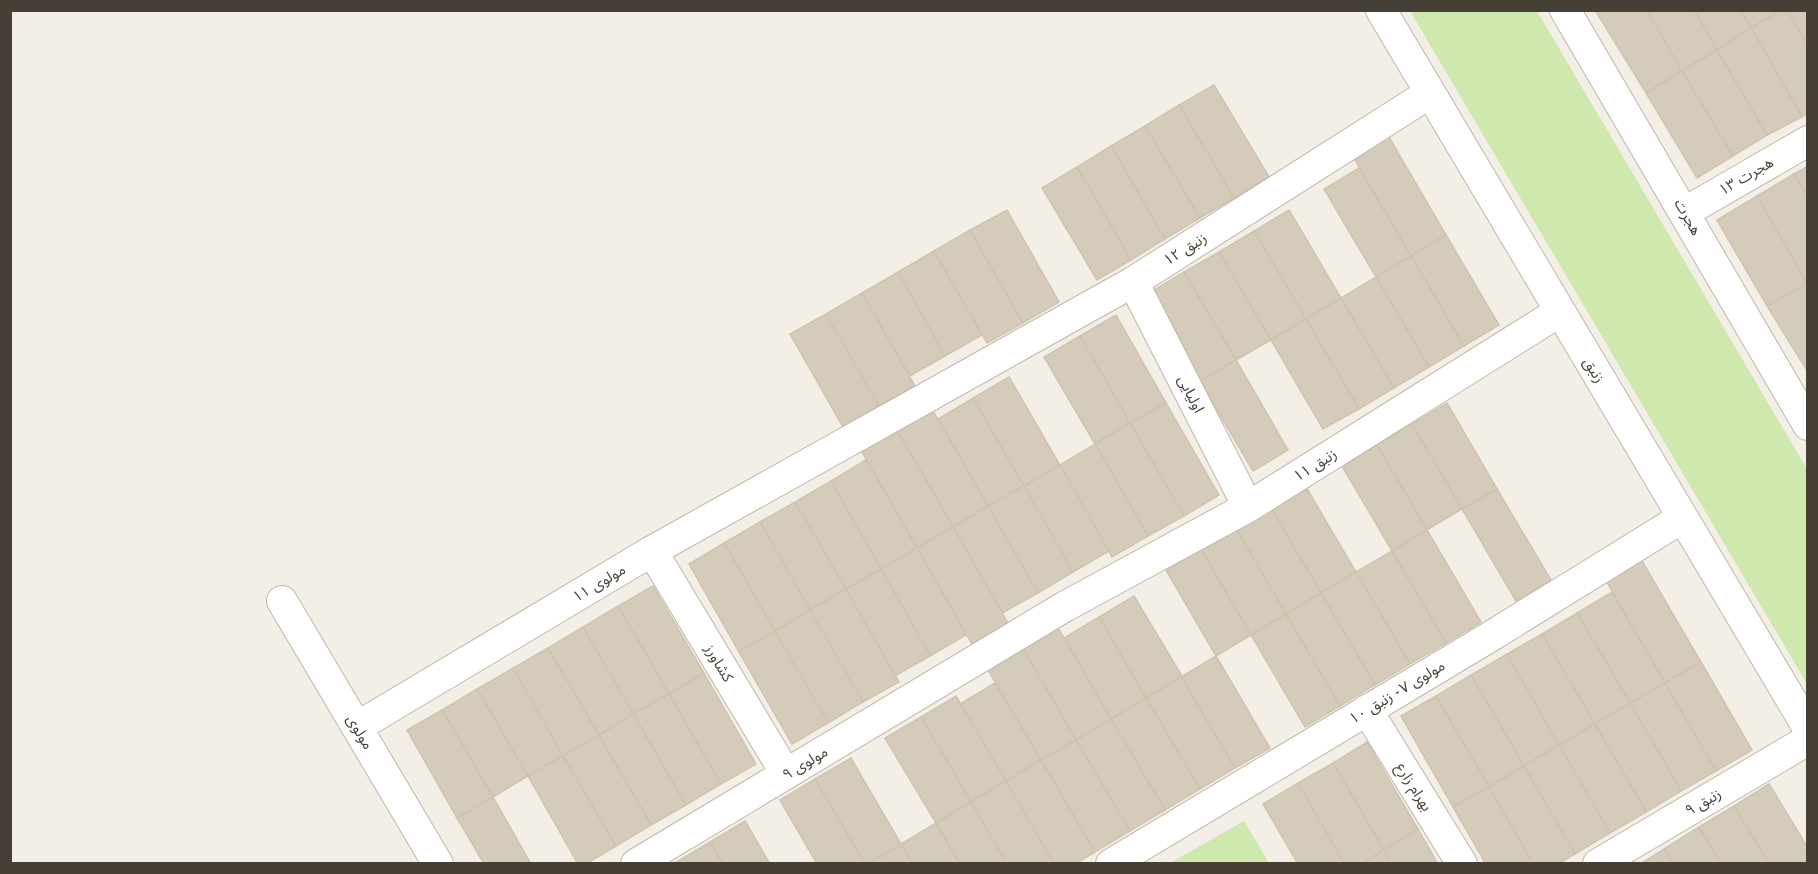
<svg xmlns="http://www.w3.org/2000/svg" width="1818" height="874" viewBox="0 0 1818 874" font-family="'PT Sans','Noto Sans Arabic',sans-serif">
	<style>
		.green { fill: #cee8ae }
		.building { fill: #d5cbbb; stroke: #d0c3ae; stroke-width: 1.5 }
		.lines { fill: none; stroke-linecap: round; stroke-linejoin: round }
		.minor-casing { stroke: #bfb7a8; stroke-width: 32 }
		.minor { stroke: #fff; stroke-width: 30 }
		.labels { text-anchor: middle; stroke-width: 4.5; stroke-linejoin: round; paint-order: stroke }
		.street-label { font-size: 15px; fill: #463f35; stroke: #fff }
	</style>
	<rect width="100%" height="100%" fill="#f3efe6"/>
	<!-- green -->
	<g class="green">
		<polygon points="1410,11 1537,11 1807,469 1807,684"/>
		<polygon points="1244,821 1269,863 1170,863"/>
	</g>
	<!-- building -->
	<g class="building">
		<polygon points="1595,10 1647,10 1682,71 1646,93"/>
		<polygon points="1647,10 1694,10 1717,50 1682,71"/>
		<polygon points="1694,10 1741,10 1751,28 1717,50"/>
		<polygon points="1741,10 1782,10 1751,28"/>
		<polygon points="1782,10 1787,10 1808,46 1808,113 1802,117 1751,28"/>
		<polygon points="1787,10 1808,10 1808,46"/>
		<polygon points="1751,28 1802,117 1767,135 1717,50"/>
		<polygon points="1717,50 1767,135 1733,156 1682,71"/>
		<polygon points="1682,71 1733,156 1697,178 1646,93"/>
		<polygon points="1214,85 1269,177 1234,198 1179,105"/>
		<polygon points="1179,105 1234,198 1200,218 1145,126"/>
		<polygon points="1145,126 1200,218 1165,239 1111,146"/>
		<polygon points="1386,132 1446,235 1411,256 1351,153"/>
		<polygon points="1111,146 1165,239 1131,260 1077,167"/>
		<polygon points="1808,166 1808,197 1794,174"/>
		<polygon points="1077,167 1131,260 1097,280 1042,188"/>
		<polygon points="1359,168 1411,256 1376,277 1324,189"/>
		<polygon points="1794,174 1808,197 1807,283 1757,196"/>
		<polygon points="1757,196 1807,283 1767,306 1717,220"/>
		<polygon points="1007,210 1059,302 1023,323 970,230"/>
		<polygon points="1289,210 1341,298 1306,319 1254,231"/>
		<polygon points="970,230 1023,323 987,343 934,251"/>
		<polygon points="1254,231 1306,319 1271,340 1219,252"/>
		<polygon points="1446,235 1499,325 1464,346 1411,256"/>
		<polygon points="934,251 982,335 945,356 898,272"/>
		<polygon points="1219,252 1271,340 1236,360 1184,272"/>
		<polygon points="1411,256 1464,346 1429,367 1376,277"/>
		<polygon points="898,272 945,356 910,376 862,293"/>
		<polygon points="1184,272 1236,360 1200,381 1149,293"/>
		<polygon points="1376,277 1429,367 1394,388 1341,298"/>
		<polygon points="1807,283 1808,284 1808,372 1767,306"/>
		<polygon points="862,293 915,386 879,406 826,314"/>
		<polygon points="1341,298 1394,388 1359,409 1306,319"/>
		<polygon points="826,314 879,406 843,427 790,334"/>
		<polygon points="1116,315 1166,403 1130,423 1080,336"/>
		<polygon points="1306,319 1359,409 1323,429 1271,340"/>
		<polygon points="1080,336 1130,423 1095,444 1044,357"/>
		<polygon points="1236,360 1288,450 1253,471 1200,381"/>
		<polygon points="1009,377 1060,465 1024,486 973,398"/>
		<polygon points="973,398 1024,486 988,506 938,419"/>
		<polygon points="1166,403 1219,495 1184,516 1130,423"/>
		<polygon points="1447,403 1497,489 1462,509 1412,424"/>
		<polygon points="929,404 988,506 953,527 894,425"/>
		<polygon points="1130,423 1184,516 1148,536 1095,444"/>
		<polygon points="1412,424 1462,509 1427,530 1377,445"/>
		<polygon points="894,425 953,527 917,548 858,445"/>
		<polygon points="1095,444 1148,536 1112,557 1060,465"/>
		<polygon points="1377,445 1427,530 1392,551 1342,466"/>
		<polygon points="866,460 917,548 881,569 831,481"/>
		<polygon points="1060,465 1109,551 1073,572 1024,486"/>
		<polygon points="831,481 881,569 846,589 795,502"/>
		<polygon points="1024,486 1073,572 1038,593 988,506"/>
		<polygon points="1306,487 1356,572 1321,593 1271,508"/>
		<polygon points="1497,489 1551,580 1516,601 1462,509"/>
		<polygon points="795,502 846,589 810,610 760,522"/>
		<polygon points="988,506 1038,593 1002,613 953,527"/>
		<polygon points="1271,508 1321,593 1286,614 1236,528"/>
		<polygon points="760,522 810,610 775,631 724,543"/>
		<polygon points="953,527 1013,632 977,653 917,548"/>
		<polygon points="1236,528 1286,614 1251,635 1201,549"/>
		<polygon points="1427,530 1481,622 1446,643 1392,551"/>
		<polygon points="724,543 775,631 739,652 689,564"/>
		<polygon points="917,548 966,635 930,656 881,569"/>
		<polygon points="1201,549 1251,635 1216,656 1166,570"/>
		<polygon points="1392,551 1446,643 1410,664 1356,572"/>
		<polygon points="1639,556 1701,662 1665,683 1604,577"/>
		<polygon points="881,569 930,656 895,676 846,589"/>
		<polygon points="1356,572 1410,664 1375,685 1321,593"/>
		<polygon points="653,586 704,673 669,694 618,606"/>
		<polygon points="846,589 899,682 863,702 810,610"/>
		<polygon points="1612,592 1665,683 1630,703 1577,613"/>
		<polygon points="1321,593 1375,685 1340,706 1286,614"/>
		<polygon points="1134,596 1182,676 1146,698 1099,617"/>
		<polygon points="618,606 669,694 633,714 583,627"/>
		<polygon points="810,610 863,702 828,723 775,631"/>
		<polygon points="1577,613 1630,703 1595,724 1542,634"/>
		<polygon points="1286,614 1340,706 1305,727 1251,635"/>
		<polygon points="1099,617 1146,698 1111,719 1064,638"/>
		<polygon points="1054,621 1111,719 1076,740 1019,642"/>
		<polygon points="583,627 633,714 599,735 548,648"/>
		<polygon points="775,631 828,723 792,744 739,652"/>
		<polygon points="1542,634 1595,724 1559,745 1507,654"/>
		<polygon points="1019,642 1076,740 1041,760 984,663"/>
		<polygon points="548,648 599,735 563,756 513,668"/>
		<polygon points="1507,654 1559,745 1524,766 1471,675"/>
		<polygon points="1216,656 1270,748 1235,768 1181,677"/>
		<polygon points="1701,662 1752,750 1716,771 1665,683"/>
		<polygon points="513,668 563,756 528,776 477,689"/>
		<polygon points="704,673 756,764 721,784 669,694"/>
		<polygon points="1471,675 1524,766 1489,787 1436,696"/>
		<polygon points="1181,677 1235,768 1200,789 1146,698"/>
		<polygon points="995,683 1041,760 1006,781 960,704"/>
		<polygon points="1665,683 1716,771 1681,791 1630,703"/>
		<polygon points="477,689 528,776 493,797 442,710"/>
		<polygon points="669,694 721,784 686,805 633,714"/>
		<polygon points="956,696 1006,781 971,802 921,717"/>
		<polygon points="1436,696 1489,787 1453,807 1401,716"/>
		<polygon points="1146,698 1200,789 1165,810 1111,719"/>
		<polygon points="1630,703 1681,791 1646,812 1595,724"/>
		<polygon points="442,710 493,797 457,818 407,730"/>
		<polygon points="633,714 686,805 651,825 599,735"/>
		<polygon points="921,717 971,802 936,823 885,738"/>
		<polygon points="1111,719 1165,810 1130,831 1076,740"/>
		<polygon points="1595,724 1646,812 1610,833 1559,745"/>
		<polygon points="599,735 651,825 616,846 563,756"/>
		<polygon points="1076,740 1130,831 1095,852 1041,760"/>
		<polygon points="1367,742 1418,829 1384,850 1333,763"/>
		<polygon points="1559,745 1610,833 1575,854 1524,766"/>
		<polygon points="563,756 616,846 586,864 578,864 528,776"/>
		<polygon points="851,758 901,844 868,864 865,864 815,779"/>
		<polygon points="1041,760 1095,852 1075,864 1054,864 1006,781"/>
		<polygon points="1333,763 1384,850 1361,864 1344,864 1298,783"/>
		<polygon points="1524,766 1575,854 1558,864 1533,864 1489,787"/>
		<polygon points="815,779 865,864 817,864 780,800"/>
		<polygon points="1006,781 1054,864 1007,864 971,802"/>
		<polygon points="1298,783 1344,864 1298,864 1263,804"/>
		<polygon points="1769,784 1808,848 1808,864 1769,864 1734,806"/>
		<polygon points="1489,787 1533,864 1486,864 1453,807"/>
		<polygon points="493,797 531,864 484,864 457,818"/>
		<polygon points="971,802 1007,864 960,864 936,823"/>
		<polygon points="1734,806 1769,864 1721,864 1699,827"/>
		<polygon points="745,821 770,864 723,864 710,842"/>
		<polygon points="936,823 960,864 912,864 901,844"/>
		<polygon points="1699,827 1721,864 1673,864 1664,849"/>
		<polygon points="1418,829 1438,864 1391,864 1384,850"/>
		<polygon points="710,842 723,864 675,864 675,863"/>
		<polygon points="901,844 912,864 868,864"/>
		<polygon points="1664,849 1673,864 1640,864"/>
		<polygon points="1384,850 1391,864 1361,864"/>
	</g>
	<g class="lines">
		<defs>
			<g id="minor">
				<polyline points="1381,10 1808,728"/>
				<polyline points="1565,10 1808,425"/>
				<polyline points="1685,212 1808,141"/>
				<polyline points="1133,282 1248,507"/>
				<polyline points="652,551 786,774"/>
				<polyline points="282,601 438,864"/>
				<polyline points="1367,710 1462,864"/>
				<polyline points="357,727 652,551 1133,282 1430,93"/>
				<polyline points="636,864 1064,607 1248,507 1559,312"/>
				<polyline points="1111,864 1488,638 1682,518"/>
				<polyline points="1598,864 1808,740"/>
			</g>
		</defs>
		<!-- minor casing -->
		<use href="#minor" class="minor-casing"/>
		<!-- minor -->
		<use href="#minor" class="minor"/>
	</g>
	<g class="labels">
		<!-- street labels -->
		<g class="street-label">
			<text transform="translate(1746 176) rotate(-30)" y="5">هجرت ۱۳</text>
			<text transform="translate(1688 217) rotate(60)" y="5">هجرت</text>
			<text transform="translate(1185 249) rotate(-32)" y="5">زنبق ۱۲</text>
			<text transform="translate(1594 370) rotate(59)" y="5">زنبق</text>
			<text transform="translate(1191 394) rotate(63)" y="5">اولیایی</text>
			<text transform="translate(1315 465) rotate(-32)" y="5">زنبق ۱۱</text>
			<text transform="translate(599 583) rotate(-31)" y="5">مولوی ۱۱</text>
			<text transform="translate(719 663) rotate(59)" y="5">کشاورز</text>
			<text transform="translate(1397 692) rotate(-31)" y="5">مولوی ۷ - زنبق ۱۰</text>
			<text transform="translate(360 732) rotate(59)" y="5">مولوی</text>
			<text transform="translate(805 763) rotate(-31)" y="5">مولوی ۹</text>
			<text transform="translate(1414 787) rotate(58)" y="5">بهرام زارع</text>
			<text transform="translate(1703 802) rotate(-30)" y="5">زنبق ۹</text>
		</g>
	</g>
	<!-- border -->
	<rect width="1818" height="874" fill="none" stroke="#463f35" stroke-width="24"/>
</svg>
